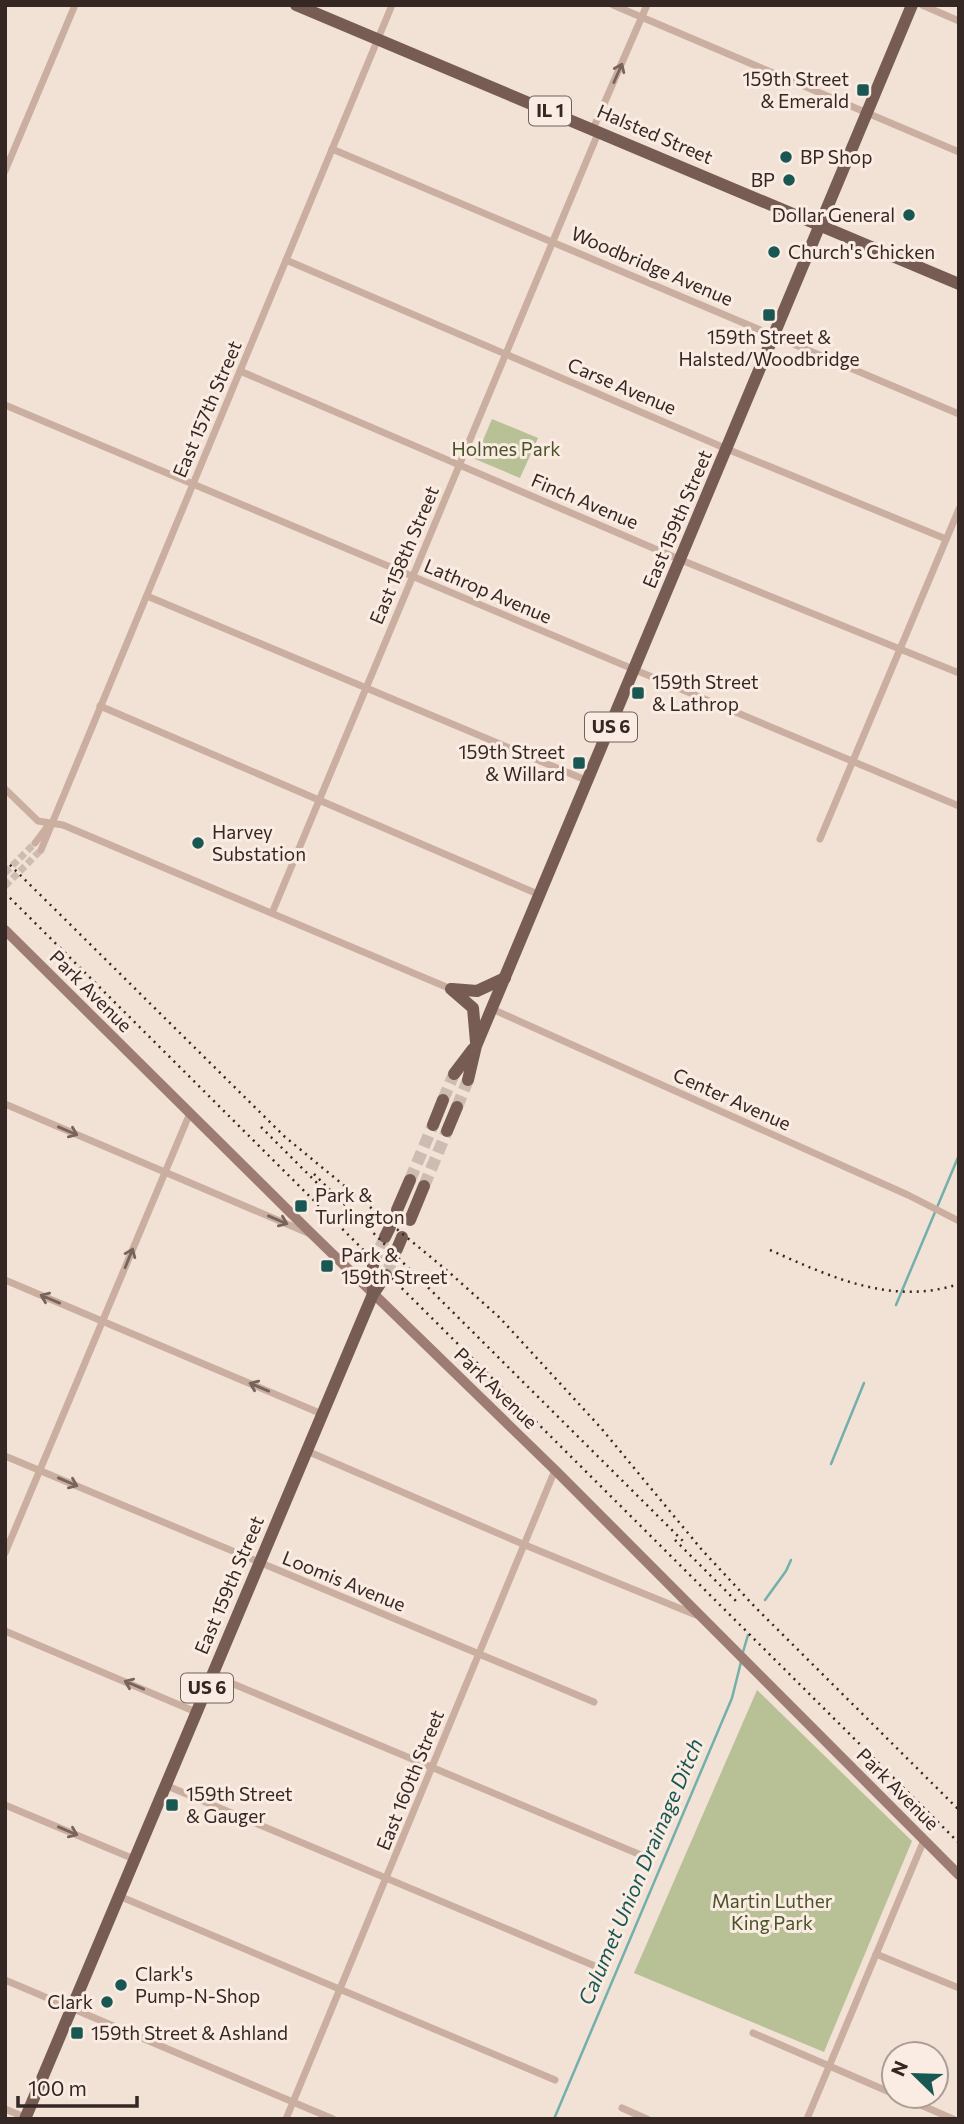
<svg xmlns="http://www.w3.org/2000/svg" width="964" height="2124" viewBox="0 0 964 2124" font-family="Commissioner,sans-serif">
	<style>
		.green { fill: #b7c195 }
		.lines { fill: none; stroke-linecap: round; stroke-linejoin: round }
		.stream { stroke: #73b0ab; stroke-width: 2.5 }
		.street-tunnel { stroke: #ccbcb2; stroke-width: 7; stroke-dasharray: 7 3.5; stroke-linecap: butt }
		.primary-tunnel { stroke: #ccbcb2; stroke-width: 12; stroke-dasharray: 12 6; stroke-linecap: butt }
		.street { stroke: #caafa1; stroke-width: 7 }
		.secondary { stroke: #9d7d73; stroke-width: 10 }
		.primary { stroke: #775c54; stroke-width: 12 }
		.rail { stroke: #342724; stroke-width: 2.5; stroke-dasharray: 2 5; stroke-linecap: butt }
		.oneway { stroke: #78645c }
		.poi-dot { fill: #195753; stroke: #faece2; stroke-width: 2.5 }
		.labels { text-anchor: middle; stroke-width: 6; stroke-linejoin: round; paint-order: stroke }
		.shield { fill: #faece2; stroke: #6f625d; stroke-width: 2 }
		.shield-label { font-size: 18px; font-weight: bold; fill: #342724 }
		.poi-label { font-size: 19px; fill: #342724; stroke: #faece2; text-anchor: start }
		.street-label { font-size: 19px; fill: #342724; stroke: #faece2 }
		.park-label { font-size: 19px; fill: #485327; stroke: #faece2 }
		.water-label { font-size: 21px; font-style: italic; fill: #195753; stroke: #faece2 }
	</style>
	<rect width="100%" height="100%" fill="#f2e1d5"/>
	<!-- green -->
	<g class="green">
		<polygon points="492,419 538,438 520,478 475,459"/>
		<polygon points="757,1690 912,1841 824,2052 634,1973"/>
	</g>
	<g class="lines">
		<!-- stream -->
		<g class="stream">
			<polyline points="896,1305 959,1155"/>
			<polyline points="831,1464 864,1383"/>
			<polyline points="765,1600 786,1571 791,1560"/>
			<polyline points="743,1652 748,1635"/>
			<polyline points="554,2119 732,1698 741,1662"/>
		</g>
		<!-- street-tunnel -->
		<g class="street-tunnel">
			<polyline points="5,873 35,843"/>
			<polyline points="5,886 41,850"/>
		</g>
		<!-- primary-tunnel -->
		<g class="primary-tunnel">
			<polyline points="443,1100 454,1074"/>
			<polyline points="457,1107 468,1080"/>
			<polyline points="410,1180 433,1125"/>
			<polyline points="424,1186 447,1131"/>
			<polyline points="373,1264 385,1237"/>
			<polyline points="386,1275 397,1249"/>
		</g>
		<!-- street -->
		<g class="street">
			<polyline points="613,5 959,152"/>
			<polyline points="922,5 959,21"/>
			<polyline points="593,129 647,5"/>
			<polyline points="332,149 959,414"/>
			<polyline points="5,171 75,5"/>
			<polyline points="286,260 727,449 946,539"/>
			<polyline points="240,371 681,560 959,673"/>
			<polyline points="5,405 959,806"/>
			<polyline points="147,596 588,781"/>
			<polyline points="100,706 540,895"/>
			<polyline points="5,789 38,821 63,825 451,989"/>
			<polyline points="820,839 959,509"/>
			<polyline points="35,843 47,827"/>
			<polyline points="41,850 392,5"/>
			<polyline points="272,913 599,131"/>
			<polyline points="492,1009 908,1195 959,1221"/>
			<polyline points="5,1104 308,1233"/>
			<polyline points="5,1280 322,1414"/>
			<polyline points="307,1451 525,1545 696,1615"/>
			<polyline points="5,1456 594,1702"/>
			<polyline points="5,1553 190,1113"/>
			<polyline points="5,1631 196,1712"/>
			<polyline points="212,1675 648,1858"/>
			<polyline points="165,1785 602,1969"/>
			<polyline points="5,1805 134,1859"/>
			<polyline points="119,1896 555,2080"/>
			<polyline points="876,1954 959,1988"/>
			<polyline points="5,1980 333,2119"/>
			<polyline points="753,2033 894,2094"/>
			<polyline points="900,2096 953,2119"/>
			<polyline points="622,2108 647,2119"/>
			<polyline points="5,2109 27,2118"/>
			<polyline points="286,2119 555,1470"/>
			<polyline points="807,2119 924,1840"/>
		</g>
		<!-- secondary -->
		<polyline class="secondary" points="5,930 312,1234 555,1470 959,1875"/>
		<!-- primary -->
		<g class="primary">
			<polyline points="296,5 959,284"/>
			<polyline points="451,989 473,1008 476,1042"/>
			<polyline points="452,989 477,991 505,978"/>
			<polyline points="454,1074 473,1049"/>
			<polyline points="468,1080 476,1046 912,5"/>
			<polyline points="433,1125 443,1100"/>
			<polyline points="447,1131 457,1107"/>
			<polyline points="397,1210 410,1180"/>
			<polyline points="410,1220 424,1186"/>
			<polyline points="385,1237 390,1227"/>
			<polyline points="397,1249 402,1237"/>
			<polyline points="373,1294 373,1264"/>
			<polyline points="25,2119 373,1294 386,1275"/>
		</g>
		<!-- rail -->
		<g class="rail">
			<polyline points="5,860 284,1136 450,1273 500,1318 601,1428 702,1550 755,1607 959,1810"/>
			<polyline points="5,893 959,1843"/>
			<polyline points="261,1127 318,1184"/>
			<polyline points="314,1174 686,1544"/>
			<path d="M770,1250C831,1277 892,1306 959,1284"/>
			<polyline points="675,1540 737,1602"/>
		</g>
	</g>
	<!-- one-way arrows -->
	<defs><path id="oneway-shaft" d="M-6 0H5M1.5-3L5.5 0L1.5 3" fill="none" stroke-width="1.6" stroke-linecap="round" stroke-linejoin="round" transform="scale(1.75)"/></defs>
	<g class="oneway">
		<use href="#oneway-shaft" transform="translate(618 73) rotate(-66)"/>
		<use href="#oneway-shaft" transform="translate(68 1131) rotate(23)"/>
		<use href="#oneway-shaft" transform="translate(278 1220) rotate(23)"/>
		<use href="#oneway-shaft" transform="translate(129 1258) rotate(-68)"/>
		<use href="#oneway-shaft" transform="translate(50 1299) rotate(-157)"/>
		<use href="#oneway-shaft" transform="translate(259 1387) rotate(-157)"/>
		<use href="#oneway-shaft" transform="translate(68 1482) rotate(23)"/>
		<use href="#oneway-shaft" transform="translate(134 1685) rotate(-157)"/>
		<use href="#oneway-shaft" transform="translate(68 1831) rotate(23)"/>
	</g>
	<!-- markers -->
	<g class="poi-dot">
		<rect x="856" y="83" width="14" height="14" rx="3.5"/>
		<circle cx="786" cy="157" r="7"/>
		<circle cx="789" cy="180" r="7"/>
		<circle cx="909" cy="215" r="7"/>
		<circle cx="774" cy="252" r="7"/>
		<rect x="762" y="308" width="14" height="14" rx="3.5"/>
		<rect x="631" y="686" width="14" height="14" rx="3.5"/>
		<rect x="572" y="756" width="14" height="14" rx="3.5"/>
		<circle cx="198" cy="843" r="7"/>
		<rect x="294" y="1199" width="14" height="14" rx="3.5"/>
		<rect x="320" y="1259" width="14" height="14" rx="3.5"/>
		<rect x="165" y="1798" width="14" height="14" rx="3.5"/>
		<circle cx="121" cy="1985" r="7"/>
		<circle cx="107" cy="2002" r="7"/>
		<rect x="70" y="2026" width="14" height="14" rx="3.5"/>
	</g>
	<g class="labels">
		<!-- shield labels -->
		<g class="shield">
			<rect x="529" y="96.5" width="42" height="29" rx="5"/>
			<rect x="585" y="712.5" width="52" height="29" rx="5"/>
			<rect x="181" y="1673.5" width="52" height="29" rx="5"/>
		</g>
		<g class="shield-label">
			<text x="550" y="117">IL 1</text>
			<text x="611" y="733">US 6</text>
			<text x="207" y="1694">US 6</text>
		</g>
		<!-- poi labels -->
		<g class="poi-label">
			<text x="849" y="86" text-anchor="end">159th Street<tspan x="849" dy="22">&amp; Emerald</tspan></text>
			<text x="800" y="164">BP Shop</text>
			<text x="775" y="187" text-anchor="end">BP</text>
			<text x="895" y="222" text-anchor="end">Dollar General</text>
			<text x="788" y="259">Church's Chicken</text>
			<text x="769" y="344" text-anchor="middle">159th Street &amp;<tspan x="769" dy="22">Halsted/Woodbridge</tspan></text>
			<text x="652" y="689">159th Street<tspan x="652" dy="22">&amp; Lathrop</tspan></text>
			<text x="565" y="759" text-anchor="end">159th Street<tspan x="565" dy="22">&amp; Willard</tspan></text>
			<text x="212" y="839">Harvey<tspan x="212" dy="22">Substation</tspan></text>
			<text x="315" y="1202">Park &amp;<tspan x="315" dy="22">Turlington</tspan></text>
			<text x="341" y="1262">Park &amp;<tspan x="341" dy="22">159th Street</tspan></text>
			<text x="186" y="1801">159th Street<tspan x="186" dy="22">&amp; Gauger</tspan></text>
			<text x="135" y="1981">Clark's<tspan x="135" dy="22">Pump-N-Shop</tspan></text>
			<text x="93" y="2009" text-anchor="end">Clark</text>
			<text x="91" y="2040">159th Street &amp; Ashland</text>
		</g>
		<!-- street labels -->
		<g class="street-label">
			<text transform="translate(655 134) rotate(23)" y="7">Halsted Street</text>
			<text transform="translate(652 266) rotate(23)" y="7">Woodbridge Avenue</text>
			<text transform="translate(622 386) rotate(23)" y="7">Carse Avenue</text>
			<text transform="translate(207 409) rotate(-67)" y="7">East 157th Street</text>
			<text transform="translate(585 501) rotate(23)" y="7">Finch Avenue</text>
			<text transform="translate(677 519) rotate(-67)" y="7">East 159th Street</text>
			<text transform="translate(404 555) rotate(-67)" y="7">East 158th Street</text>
			<text transform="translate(488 591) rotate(23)" y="7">Lathrop Avenue</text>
			<text transform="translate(91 991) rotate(45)" y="7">Park Avenue</text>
			<text transform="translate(732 1099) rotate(24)" y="7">Center Avenue</text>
			<text transform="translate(496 1388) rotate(44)" y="7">Park Avenue</text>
			<text transform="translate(344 1581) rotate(22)" y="7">Loomis Avenue</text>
			<text transform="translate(229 1585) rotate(-67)" y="7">East 159th Street</text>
			<text transform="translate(410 1780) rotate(-68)" y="7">East 160th Street</text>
			<text transform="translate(898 1789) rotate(45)" y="7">Park Avenue</text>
		</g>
		<!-- park labels -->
		<g class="park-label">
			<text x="506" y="456">Holmes Park</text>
			<text x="772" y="1908">Martin Luther<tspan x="772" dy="22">King Park</tspan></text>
		</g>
		<!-- water labels -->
		<g class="water-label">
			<text transform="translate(641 1872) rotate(-67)" y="7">Calumet Union Drainage Ditch</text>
		</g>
	</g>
	<!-- border -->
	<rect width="964" height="2124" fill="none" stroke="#342724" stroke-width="14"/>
	<!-- north arrow -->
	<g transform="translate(915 2075) rotate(293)"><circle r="33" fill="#faece2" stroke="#ab9d96" stroke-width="2"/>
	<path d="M0-5L12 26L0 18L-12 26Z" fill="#195753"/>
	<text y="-10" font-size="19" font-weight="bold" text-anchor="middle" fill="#342724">N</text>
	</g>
	<!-- scale -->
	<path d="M18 2096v10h119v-10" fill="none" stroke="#342724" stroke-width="3.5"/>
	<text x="28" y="2096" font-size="21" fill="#342724" stroke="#faece2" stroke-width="5" paint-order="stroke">100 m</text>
</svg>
